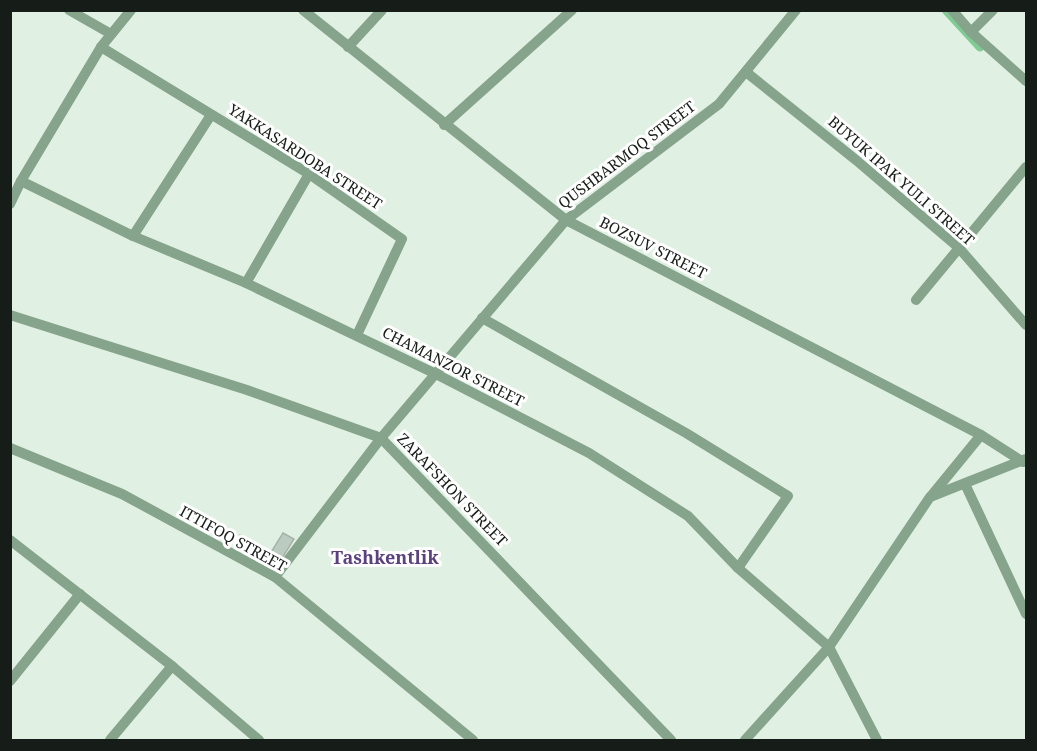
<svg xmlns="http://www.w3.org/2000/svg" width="1037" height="751" viewBox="0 0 1037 751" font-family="'Noto Serif',serif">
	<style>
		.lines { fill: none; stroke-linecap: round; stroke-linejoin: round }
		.canal { stroke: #80cb93; stroke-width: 9 }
		.building { fill: #bccbbf; stroke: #a5b4a8; stroke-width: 1.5 }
		.minor { stroke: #85a48b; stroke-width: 10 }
		.labels { text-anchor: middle; stroke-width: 6; stroke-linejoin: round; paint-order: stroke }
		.street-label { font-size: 15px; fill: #161c17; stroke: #fff }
		.quarter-label { font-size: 18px; font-weight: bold; fill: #5b427f; stroke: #fff }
	</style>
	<rect width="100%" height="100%" fill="#e0f0e3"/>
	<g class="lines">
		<!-- canal -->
		<polyline class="canal" points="946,10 980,47"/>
	</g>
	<!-- building -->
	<polygon class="building" points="283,533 294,539 276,568 236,543 240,535 270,554"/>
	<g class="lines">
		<!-- minor -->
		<g class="minor">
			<polyline points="69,10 111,34"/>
			<polyline points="303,10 566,220 981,435 1023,462"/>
			<polyline points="952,10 971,32 1026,81"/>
			<polyline points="971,32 993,10"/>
			<polyline points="101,47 309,174 402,239 357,335"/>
			<polyline points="348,47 382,10"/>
			<polyline points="746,72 856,160 959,248 1026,325"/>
			<polyline points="444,125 572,10"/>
			<polyline points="21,181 133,236 246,283 436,374 589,453 688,516 738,568 829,647 877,740"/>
			<polyline points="10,204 21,181 101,47 131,10"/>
			<polyline points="133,236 211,115"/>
			<polyline points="246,283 309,174"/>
			<polyline points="916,300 1026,167"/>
			<polyline points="10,315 247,390 381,438 671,740"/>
			<polyline points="482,318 686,433 788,496 738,568"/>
			<polyline points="10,448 122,494 275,577 473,740"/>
			<polyline points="965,484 1026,614"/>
			<polyline points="932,495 981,435"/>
			<polyline points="10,540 172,666 259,740"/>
			<polyline points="275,577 381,438 566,220 719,104 796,10"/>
			<polyline points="10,681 80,594"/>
			<polyline points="110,740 172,666"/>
			<polyline points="745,740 829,647 930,497 1026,459"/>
		</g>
	</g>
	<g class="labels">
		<!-- street labels -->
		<g class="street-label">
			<text transform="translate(627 155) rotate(-37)" y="5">QUSHBARMOQ STREET</text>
			<text transform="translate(305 157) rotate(33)" y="5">YAKKASARDOBA STREET</text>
			<text transform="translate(901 181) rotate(41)" y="5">BUYUK IPAK YULI STREET</text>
			<text transform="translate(653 248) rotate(27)" y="5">BOZSUV STREET</text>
			<text transform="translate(453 367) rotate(27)" y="5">CHAMANZOR STREET</text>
			<text transform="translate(452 490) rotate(46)" y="5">ZARAFSHON STREET</text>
			<text transform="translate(233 539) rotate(29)" y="5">ITTIFOQ STREET</text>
		</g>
		<!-- quarter labels -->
		<g class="quarter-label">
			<text x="385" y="564">Tashkentlik</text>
		</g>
	</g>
	<!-- border -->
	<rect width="1037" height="751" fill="none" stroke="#161c17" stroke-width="24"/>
</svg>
